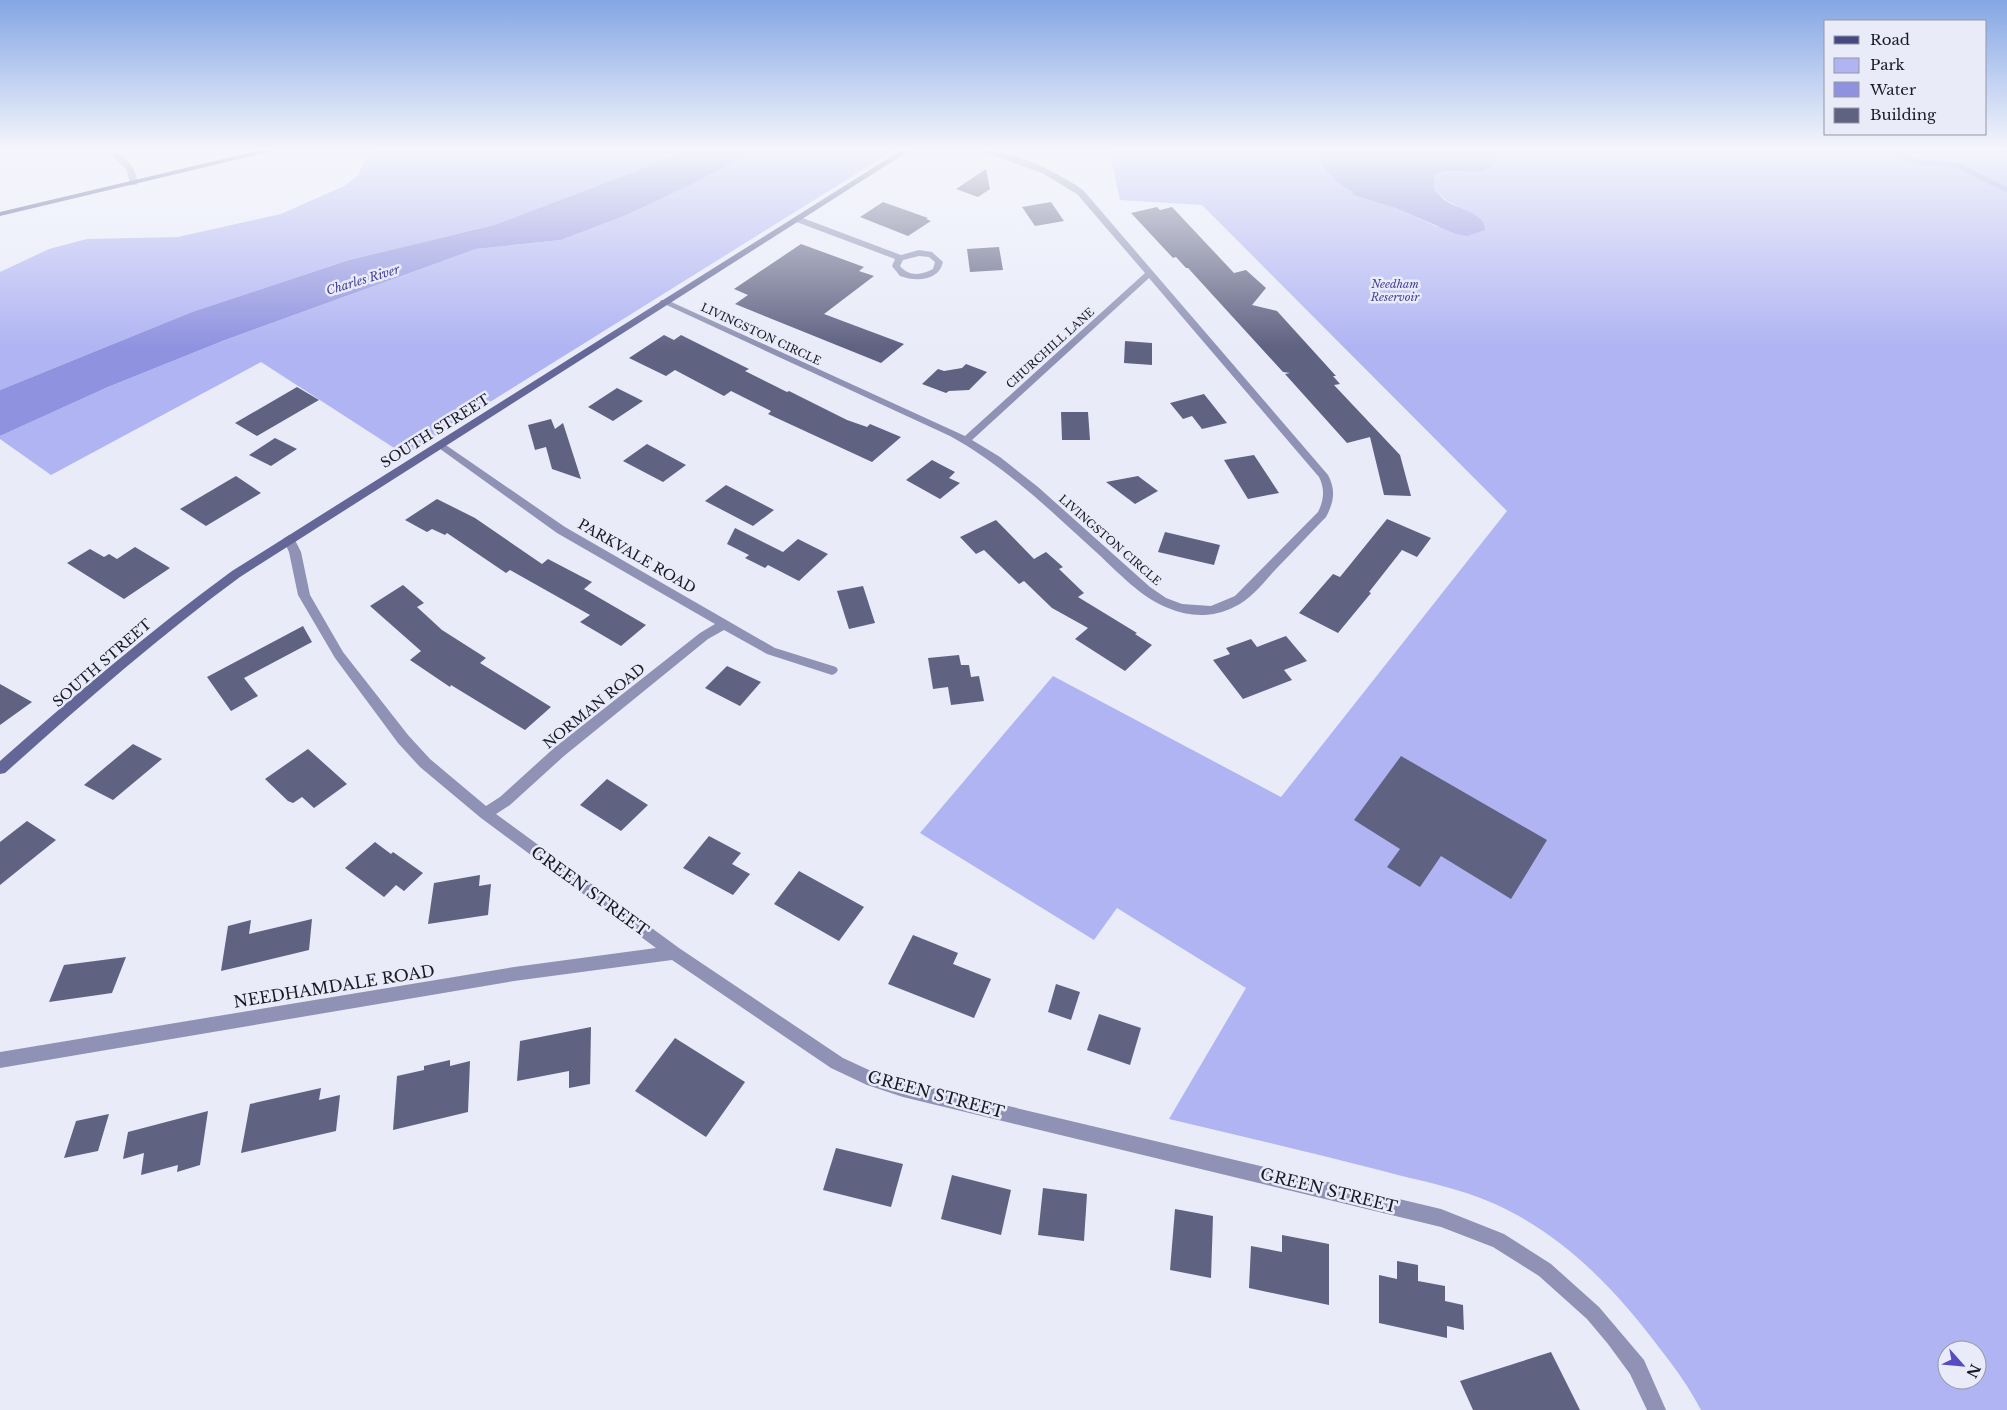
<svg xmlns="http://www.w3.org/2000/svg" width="2007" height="1410" viewBox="0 0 2007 1410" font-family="'Libre Baskerville',serif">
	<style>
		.green { fill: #b0b4f2; fill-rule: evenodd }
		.water { fill: #8f92df }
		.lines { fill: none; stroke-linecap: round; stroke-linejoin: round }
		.stream { stroke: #8f92df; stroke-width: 5 }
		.building { fill: #606282 }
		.street { fill: #8f92b4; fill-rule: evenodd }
		.secondary { fill: #646697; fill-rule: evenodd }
		.primary { fill: #474782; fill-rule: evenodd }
		.labels { text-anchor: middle; stroke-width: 5; stroke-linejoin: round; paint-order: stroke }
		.far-park-label { font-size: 11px; font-style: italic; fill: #46409a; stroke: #e9ebf9 }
		.far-street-label { font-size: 11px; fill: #1a1a27; stroke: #e9ebf9 }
		.far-water-label { font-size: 12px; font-style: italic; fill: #453f9a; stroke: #e9ebf9 }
		.street-label { font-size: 14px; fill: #1a1a27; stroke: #e9ebf9 }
		.near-street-label { font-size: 16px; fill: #1a1a27; stroke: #e9ebf9 }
	</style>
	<rect width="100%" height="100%" fill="#e9ebf9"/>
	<!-- green -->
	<g class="green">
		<polygon points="374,149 685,149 652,165 494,225 349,260 192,312 0,390 0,272 49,249 87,239 178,237 281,214 344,186 357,176 369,153"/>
		<polygon points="757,149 896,149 405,455 261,362 51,475 0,439 0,436 108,387 225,340 476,249 561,240 624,216"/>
		<path d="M1109,149H1314C1323,171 1333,179 1352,192L1353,195L1395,208L1438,227L1480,218L1447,201L1434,189V175C1446,169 1455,173 1469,172C1477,171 1499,159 1502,152L1508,149H2007V1410H1701C1690,1389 1676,1369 1661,1350C1617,1291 1564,1235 1495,1204C1460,1188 1420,1181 1383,1171C1312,1153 1241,1136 1169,1119L1246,988L1117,908L1094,940L920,833L1053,676L1281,797L1507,511L1202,205L1120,200ZM1947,1350H1977V1380H1947Z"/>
	</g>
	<!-- water -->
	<g class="water">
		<polygon points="685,149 757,149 694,183 624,216 561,240 476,249 225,340 108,387 0,436 0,390 192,312 349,260 494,225 652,165"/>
		<path d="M1314,149H1508C1498,153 1496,166 1485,170C1467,176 1450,166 1434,175V189C1438,193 1442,198 1446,201C1457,209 1486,213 1485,230L1467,236L1456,234L1395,208L1353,195L1352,192C1332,179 1324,171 1314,149Z"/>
	</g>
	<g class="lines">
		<!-- stream -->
		<polyline class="stream" points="1873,149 1921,162 1957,165 2007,190"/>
	</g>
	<!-- building -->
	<g class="building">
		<polygon points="986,169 990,189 978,197 956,189"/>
		<polygon points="883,202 928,218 926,219 931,221 908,236 860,217"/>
		<polygon points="1051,202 1064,221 1035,226 1022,207"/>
		<polygon points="1157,207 1160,210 1172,207 1234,273 1246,270 1266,288 1252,305 1277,311 1336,376 1333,376 1340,384 1334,385 1400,455 1411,496 1384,495 1370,437 1347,443 1285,374 1290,373 1283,372 1188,268 1186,268 1176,257 1173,258 1131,213"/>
		<polygon points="801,244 864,267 859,271 874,276 824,314 904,344 881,363 735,304 748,295 734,289"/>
		<polygon points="999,247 1003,270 970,272 967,249"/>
		<polygon points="664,335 674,340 681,335 749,369 745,371 787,392 789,391 847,420 867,427 870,424 901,437 872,462 768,414 771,411 731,391 724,396 675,370 666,376 629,358"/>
		<polygon points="1125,341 1152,343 1152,365 1124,363"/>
		<polygon points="966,364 987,372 969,390 949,391 946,393 922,384 938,369 944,371 962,368"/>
		<polygon points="297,387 319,400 257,436 235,423"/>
		<polygon points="617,388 643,401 613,421 588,407"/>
		<polygon points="1204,394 1227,423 1202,429 1192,416 1183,419 1170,403"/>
		<polygon points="1061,412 1088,412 1090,440 1062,440"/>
		<polygon points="551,419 555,429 563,423 581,479 552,469 546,447 535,450 528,425"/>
		<polygon points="275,438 297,449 271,466 249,455"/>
		<polygon points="647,444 686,465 663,482 623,461"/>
		<polygon points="1254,455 1279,493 1248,499 1224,460"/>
		<polygon points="932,460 955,472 949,478 960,483 940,499 906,480"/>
		<polygon points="236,476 261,493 206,526 180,509"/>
		<polygon points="1138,476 1158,491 1135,504 1106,482"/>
		<polygon points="726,485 774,510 753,526 705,501"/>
		<polygon points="437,499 475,518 542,564 548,559 592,582 584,589 646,625 621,646 580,622 590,615 510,570 506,573 447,533 445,535 432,529 427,532 405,520"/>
		<polygon points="1387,519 1431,538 1417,557 1402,550 1369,592 1371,593 1338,633 1299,613 1333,574 1340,577"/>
		<polygon points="996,520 1034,559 1046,552 1063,567 1059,569 1084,593 1078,597 1137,633 1135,634 1152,645 1125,671 1075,639 1088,628 1052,608 1024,581 1019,584 984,550 976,554 960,537"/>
		<polygon points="735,528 783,552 798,539 828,554 799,581 768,565 765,568 745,558 749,555 727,544"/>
		<polygon points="1165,532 1220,545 1214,565 1158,552"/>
		<polygon points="135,547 170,568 124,599 67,563 90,549 104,557 109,554 117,559"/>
		<polygon points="403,585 424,603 417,607 442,630 486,658 480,663 551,707 525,730 451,685 450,687 410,660 421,651 370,606"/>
		<polygon points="863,586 875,623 849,629 837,591"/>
		<polygon points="303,626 312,642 244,678 258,696 231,711 207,677"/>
		<polygon points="1286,636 1307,661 1284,670 1292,680 1243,699 1213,660 1230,654 1226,648 1251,639 1257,647"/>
		<polygon points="959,655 961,665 969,665 971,677 979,676 984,701 951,705 948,687 933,689 928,658"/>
		<polygon points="727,666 761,682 740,706 705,688"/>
		<polygon points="0,684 32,702 0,725"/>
		<polygon points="133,744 162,759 113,800 84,785"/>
		<polygon points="308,749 347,784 314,808 302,797 293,803 288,801 265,779"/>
		<polygon points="1401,756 1547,840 1511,899 1441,856 1420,887 1387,867 1400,849 1354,820"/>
		<polygon points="607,779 648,805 621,831 580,805"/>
		<polygon points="27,821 56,840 0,885 0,842"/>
		<polygon points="709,836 741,853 732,864 750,874 733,895 683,868"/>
		<polygon points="375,842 391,854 393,852 423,873 404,891 396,885 384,897 345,868"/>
		<polygon points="799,871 864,907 839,941 774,904"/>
		<polygon points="480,875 479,886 491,884 488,915 428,924 434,883"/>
		<polygon points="312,919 309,950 221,971 228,926 251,920 249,934"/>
		<polygon points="913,935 958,953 953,964 991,979 974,1018 888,984"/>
		<polygon points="126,957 112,993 49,1002 64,965"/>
		<polygon points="1056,984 1080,992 1071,1020 1048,1012"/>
		<polygon points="1099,1014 1141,1028 1130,1065 1087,1050"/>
		<polygon points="591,1027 590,1084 569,1088 569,1071 517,1081 520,1041"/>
		<polygon points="675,1038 745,1082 706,1137 635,1091"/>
		<polygon points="450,1060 450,1066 470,1061 468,1112 393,1130 397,1076 424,1070 424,1066"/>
		<polygon points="321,1088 319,1100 340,1095 336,1131 241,1153 250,1104"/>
		<polygon points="208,1111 200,1165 177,1172 178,1165 141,1175 144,1153 123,1159 128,1132"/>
		<polygon points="109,1114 98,1151 64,1158 76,1121"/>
		<polygon points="836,1148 903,1164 891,1207 823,1190"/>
		<polygon points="952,1175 1011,1190 1001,1235 941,1219"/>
		<polygon points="1043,1188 1087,1194 1084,1241 1038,1235"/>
		<polygon points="1175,1209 1213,1216 1211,1278 1170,1270"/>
		<polygon points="1282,1235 1329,1244 1329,1305 1249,1288 1251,1246 1282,1252"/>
		<polygon points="1397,1261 1418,1265 1418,1281 1445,1286 1445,1301 1463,1305 1464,1330 1447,1326 1447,1338 1379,1323 1379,1275 1397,1279"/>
		<polygon points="1551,1352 1580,1410 1473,1410 1460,1381"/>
	</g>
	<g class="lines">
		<!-- street -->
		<g class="street">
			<path d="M104,149C120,149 139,168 137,185H131L126,169Z"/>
			<path d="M975,149C1009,149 1055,170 1083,190L1328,475C1336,490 1334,502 1326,517C1309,534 1293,552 1276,569C1263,583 1251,599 1234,607C1213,618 1189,617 1168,608C1140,597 1118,572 1096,552C1050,510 1006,467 950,436L660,302L661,300H667L965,436L1145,273L1077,194L1042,173ZM1149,278L1319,477C1325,489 1324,500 1318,512L1235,596L1211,606L1182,604L1166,598L1150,587L1038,487L1000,457L972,440Z"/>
			<path d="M794,217H800L901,255L919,250L932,252L943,262C939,281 916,282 900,276L892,266L895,259L794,221ZM919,256L929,257L935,262L933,269C922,275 909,277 900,266L903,260Z"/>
			<polygon points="440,441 565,527 775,648 836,667 838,670 836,673 832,675 767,654 724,630 708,639 564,756 510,805 496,814 679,948 843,1058 869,1070 903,1081 1441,1209 1504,1234 1551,1264 1599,1307 1644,1360 1666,1410 1647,1410 1630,1374 1608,1344 1587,1319 1539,1276 1493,1247 1441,1227 903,1097 867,1085 831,1068 672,960 514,981 0,1068 0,1052 514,967 656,948 481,818 420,767 398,743 335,658 298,595 289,552 283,539 289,535 293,536 301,552 310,595 343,652 408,735 430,759 486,806 500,797 554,748 700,633 715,624 557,533 436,446 435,444"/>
		</g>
		<!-- secondary -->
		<path class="secondary" d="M903,149H912L240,577C157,638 81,705 5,773L0,774V761C75,695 151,630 232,571Z"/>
		<!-- primary -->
		<polygon class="primary" points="266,149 281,149 0,216 0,212"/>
	</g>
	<!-- sky -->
	<linearGradient id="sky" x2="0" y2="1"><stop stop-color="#84a6e4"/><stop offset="0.43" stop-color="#f5f6fc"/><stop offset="1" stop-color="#f5f6fc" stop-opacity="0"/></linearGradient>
	<rect width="2007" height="347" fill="url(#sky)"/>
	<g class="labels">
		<!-- far-park labels -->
		<g class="far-park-label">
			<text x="1395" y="288">Needham<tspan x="1395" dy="13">Reservoir</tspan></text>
		</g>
		<!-- far-street labels -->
		<g class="far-street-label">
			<text transform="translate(761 334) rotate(25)" y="4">LIVINGSTON CIRCLE</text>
			<text transform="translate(1050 348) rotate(-42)" y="4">CHURCHILL LANE</text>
			<text transform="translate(1110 540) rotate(41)" y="4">LIVINGSTON CIRCLE</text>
		</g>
		<!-- far-water labels -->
		<g class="far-water-label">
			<text transform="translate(363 280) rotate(-17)" y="4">Charles River</text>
		</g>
		<!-- street labels -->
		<g class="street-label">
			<text transform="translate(435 431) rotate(-32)" y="5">SOUTH STREET</text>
			<text transform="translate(637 556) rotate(30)" y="5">PARKVALE ROAD</text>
			<text transform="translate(102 663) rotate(-41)" y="5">SOUTH STREET</text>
			<text transform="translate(594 706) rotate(-39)" y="5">NORMAN ROAD</text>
		</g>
		<!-- near-street labels -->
		<g class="near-street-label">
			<text transform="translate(590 891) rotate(36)" y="6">GREEN STREET</text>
			<text transform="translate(334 986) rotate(-9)" y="6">NEEDHAMDALE ROAD</text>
			<text transform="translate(936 1094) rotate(15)" y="6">GREEN STREET</text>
			<text transform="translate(1329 1190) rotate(14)" y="6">GREEN STREET</text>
		</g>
	</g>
	<!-- legend -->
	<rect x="1824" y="20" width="162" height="115" fill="#e9ebf9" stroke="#9697a5"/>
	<rect x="1834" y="36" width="25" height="8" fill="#474782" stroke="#9697a5"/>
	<text x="1870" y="45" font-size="15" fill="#1a1a27">Road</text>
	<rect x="1834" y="58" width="25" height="15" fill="#b0b4f2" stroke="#9697a5"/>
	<text x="1870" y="70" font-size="15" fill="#1a1a27">Park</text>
	<rect x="1834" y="82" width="25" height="15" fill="#8f92df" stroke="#9697a5"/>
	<text x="1870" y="95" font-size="15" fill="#1a1a27">Water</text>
	<rect x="1834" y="108" width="25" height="15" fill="#606282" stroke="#9697a5"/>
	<text x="1870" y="120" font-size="15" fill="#1a1a27">Building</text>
	<!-- north arrow -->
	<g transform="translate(1962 1365) rotate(117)"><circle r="24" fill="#e9ebf9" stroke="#9697a5"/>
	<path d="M0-4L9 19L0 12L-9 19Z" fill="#564bc3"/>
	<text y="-8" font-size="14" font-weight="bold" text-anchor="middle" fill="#1a1a27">N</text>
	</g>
</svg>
